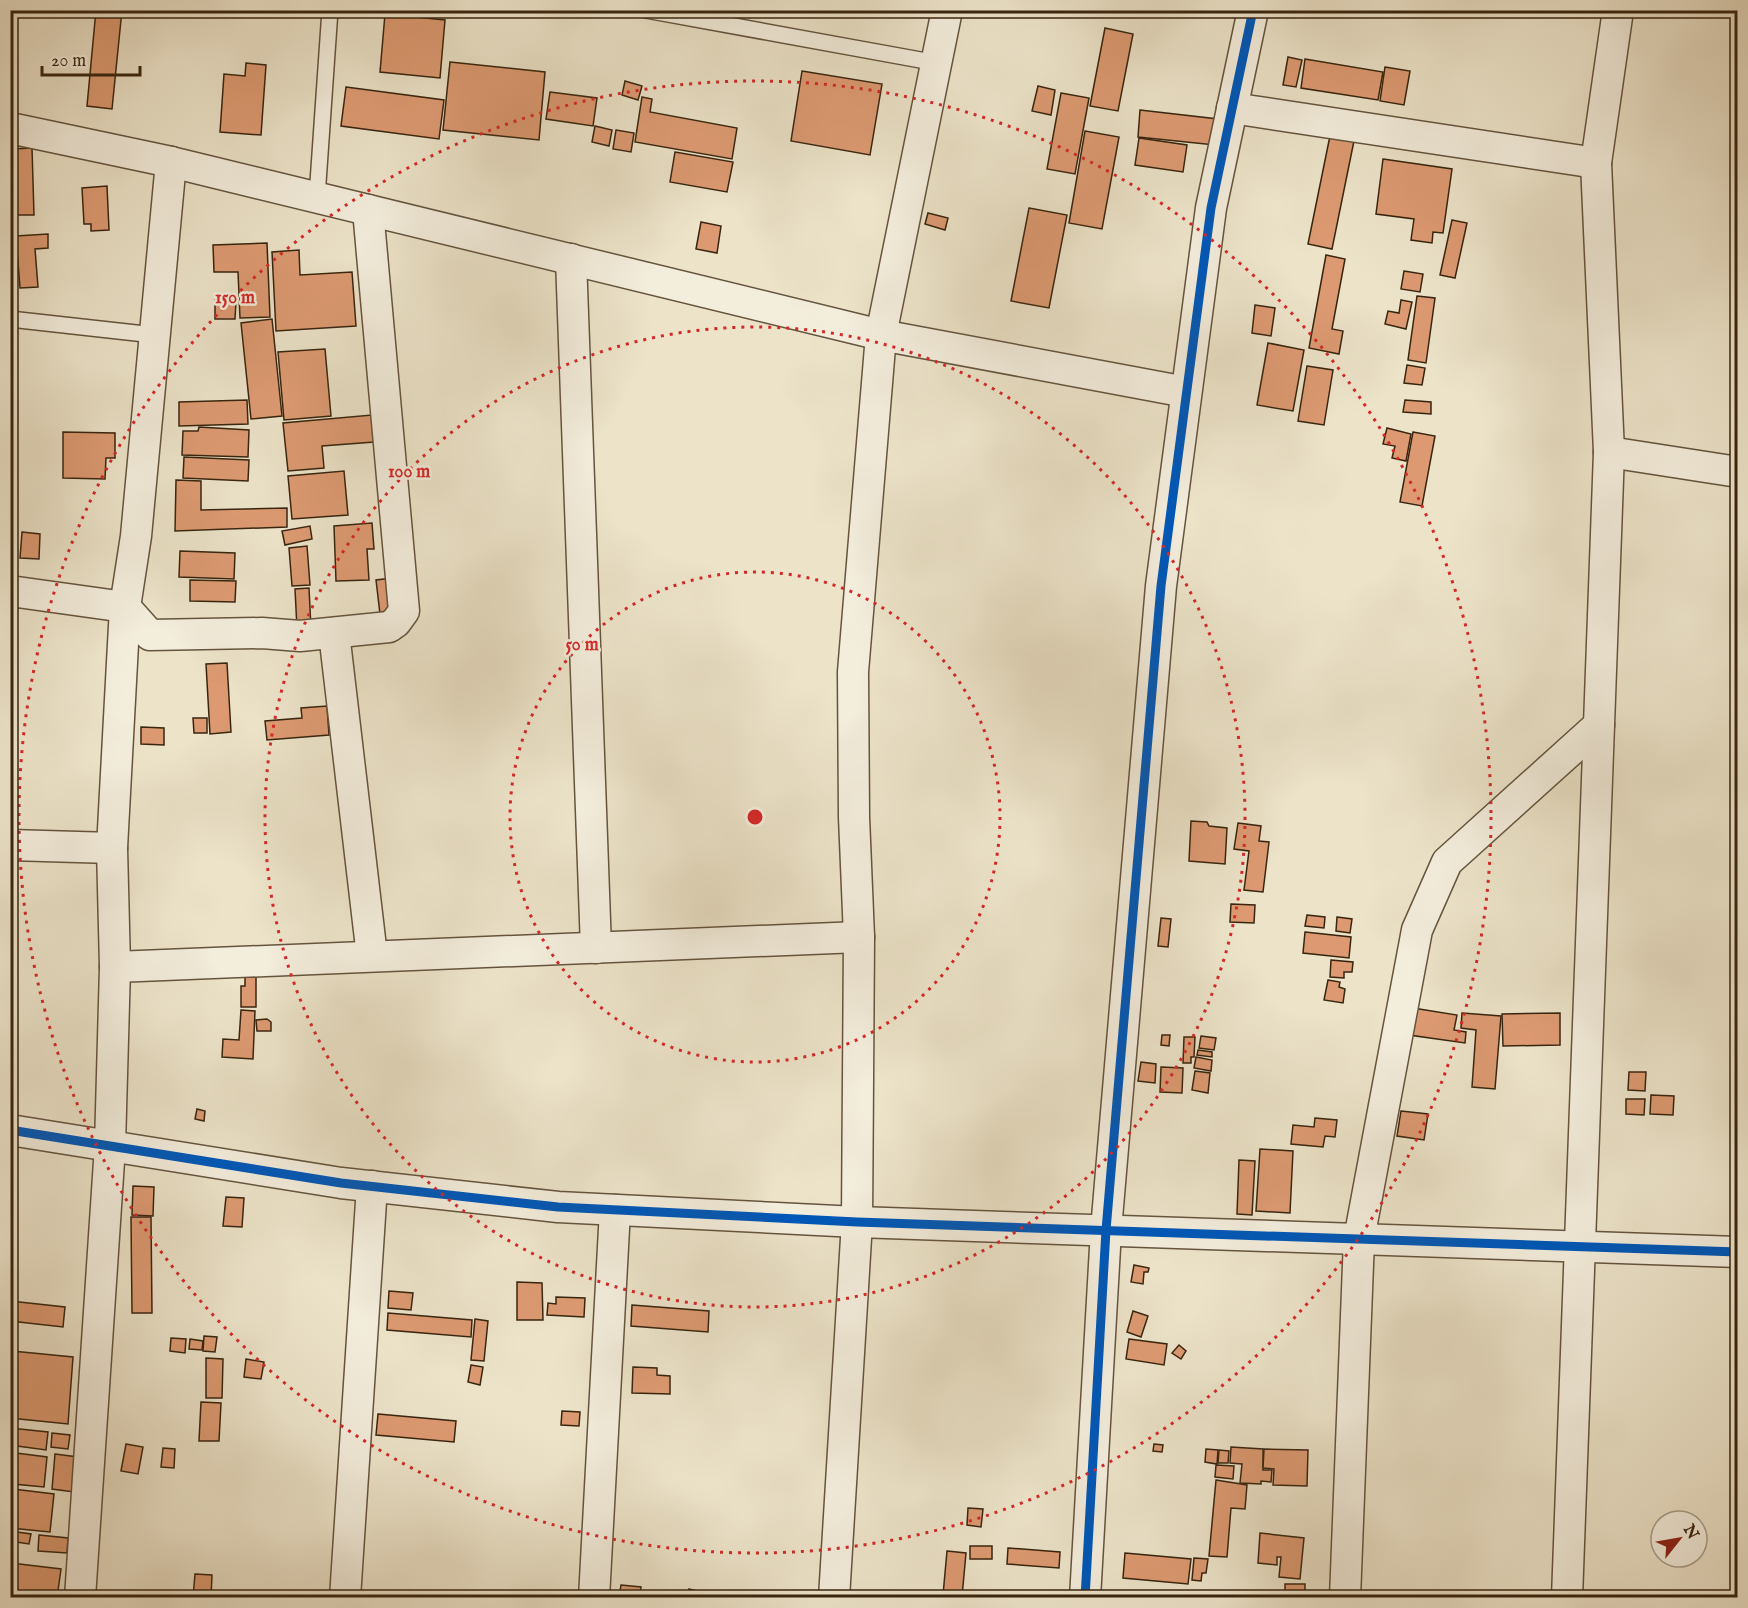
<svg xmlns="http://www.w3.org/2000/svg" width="1748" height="1608" viewBox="0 0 1748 1608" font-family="'IM FELL English',serif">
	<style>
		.building { fill: #dd9a72; stroke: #38250f; stroke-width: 1.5 }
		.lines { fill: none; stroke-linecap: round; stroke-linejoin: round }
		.service-casing { stroke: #65543e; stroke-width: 18 }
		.minor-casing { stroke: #65543e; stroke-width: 33 }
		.service { stroke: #f3eddc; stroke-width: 15 }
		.minor { stroke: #f3eddc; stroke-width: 30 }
		.cycleway-casing { stroke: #f3eddc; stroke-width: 13 }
		.cycleway { stroke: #0057b8; stroke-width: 9 }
		.ring { fill: none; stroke: #d62828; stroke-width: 3; stroke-dasharray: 3 6 }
		.centre { fill: #d62828; stroke: #f3eddc; stroke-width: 3 }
		.ring-label { font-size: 18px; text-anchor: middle; font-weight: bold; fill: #d62828; stroke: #f3eddc; stroke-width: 5; stroke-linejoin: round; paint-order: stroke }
	</style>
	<rect width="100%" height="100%" fill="#ece3c9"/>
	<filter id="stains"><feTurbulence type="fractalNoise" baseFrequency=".00333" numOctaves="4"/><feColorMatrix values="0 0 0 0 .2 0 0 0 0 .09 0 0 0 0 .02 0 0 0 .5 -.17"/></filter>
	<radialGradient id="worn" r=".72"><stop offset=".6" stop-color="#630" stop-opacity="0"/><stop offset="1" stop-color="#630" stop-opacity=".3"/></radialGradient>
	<!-- building -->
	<g class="building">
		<polygon points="96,10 122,10 112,109 87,106"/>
		<polygon points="385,14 445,20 440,78 380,72"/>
		<polygon points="1105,28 1133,34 1118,111 1090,106"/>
		<polygon points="1288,57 1302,60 1296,87 1283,85"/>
		<polygon points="1305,59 1383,72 1378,100 1301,88"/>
		<polygon points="450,62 545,72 539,140 443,130"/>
		<polygon points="246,63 266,65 261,135 220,132 224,74 245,76"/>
		<polygon points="1385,67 1410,71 1404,105 1380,101"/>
		<polygon points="802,71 882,84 870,155 791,141"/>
		<polygon points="625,81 642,86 638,100 622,95"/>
		<polygon points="1038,86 1055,90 1051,115 1032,111"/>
		<polygon points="346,87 444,100 439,139 341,126"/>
		<polygon points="550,92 597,98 593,126 546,119"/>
		<polygon points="1061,93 1089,98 1075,174 1047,169"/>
		<polygon points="642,97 652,99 650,112 737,128 732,159 635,142"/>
		<polygon points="1140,110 1218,119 1215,145 1138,137"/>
		<polygon points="595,126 612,130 609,146 592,142"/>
		<polygon points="1332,126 1356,131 1332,249 1308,244"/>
		<polygon points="616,130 634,133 631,152 613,149"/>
		<polygon points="1085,131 1119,137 1102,229 1069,223"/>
		<polygon points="1139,138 1187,145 1183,172 1135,165"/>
		<polygon points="32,148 34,215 13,215 11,149"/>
		<polygon points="675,152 733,162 727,192 670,182"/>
		<polygon points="1383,159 1452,169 1443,233 1433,232 1432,243 1411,240 1414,219 1376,214"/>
		<polygon points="107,186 109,230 91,231 91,224 84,224 82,188"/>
		<polygon points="1029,208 1067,215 1049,308 1011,301"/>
		<polygon points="928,213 948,218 945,230 925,224"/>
		<polygon points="1452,220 1467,223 1455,278 1440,275"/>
		<polygon points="701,222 721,226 717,253 696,249"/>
		<polygon points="48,234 48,248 35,249 38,287 20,288 16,236"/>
		<polygon points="267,243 270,317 240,318 238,272 214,272 213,245"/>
		<polygon points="299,250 300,275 352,272 356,326 276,331 272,252"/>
		<polygon points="1326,255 1345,259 1332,329 1343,331 1339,354 1309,348"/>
		<polygon points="1404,271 1423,274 1420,292 1401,289"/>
		<polygon points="1417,296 1435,298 1426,363 1408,360"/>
		<polygon points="215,300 236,301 235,319 215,319"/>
		<polygon points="1401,300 1412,302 1406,329 1385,324 1388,311 1399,313"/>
		<polygon points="1255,305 1275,308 1271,336 1252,333"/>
		<polygon points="272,319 282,416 251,419 241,323"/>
		<polygon points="1268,343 1304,350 1293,411 1257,405"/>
		<polygon points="325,349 331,416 284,420 278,352"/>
		<polygon points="1407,365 1425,368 1422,385 1404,383"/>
		<polygon points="1307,366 1333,370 1324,425 1298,421"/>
		<polygon points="247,400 248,424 179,426 179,402"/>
		<polygon points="1405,400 1431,402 1431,414 1403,412"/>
		<polygon points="372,415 374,442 322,446 324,468 288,471 283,423"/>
		<polygon points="199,427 249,430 248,457 182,455 183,431 198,431"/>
		<polygon points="1387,428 1411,434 1406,461 1392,458 1395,446 1383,444"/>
		<rect x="10" y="432" width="7" height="29"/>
		<polygon points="63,432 115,433 115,458 106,458 105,479 63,478"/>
		<polygon points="1413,432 1435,436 1422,506 1400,502"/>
		<polygon points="184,457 249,460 248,481 183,478"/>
		<polygon points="344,471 348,515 292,519 288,476"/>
		<polygon points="176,480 201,481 201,510 287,508 287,527 175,531"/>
		<polygon points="372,523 374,549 367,549 369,580 336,581 334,526"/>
		<polygon points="310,526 312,539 285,545 282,531"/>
		<polygon points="22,532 40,534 39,559 20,558"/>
		<rect x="10" y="538" width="6" height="14"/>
		<polygon points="307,546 310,585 292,586 289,548"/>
		<polygon points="180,551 235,553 234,579 179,577"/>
		<polygon points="392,578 395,613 380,614 376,580"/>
		<polygon points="190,580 236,581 235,602 190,601"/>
		<polygon points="309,588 311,628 297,629 295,589"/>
		<polygon points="227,663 231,732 210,734 206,664"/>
		<polygon points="327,706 329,735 267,740 265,721 302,718 301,708"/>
		<polygon points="193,718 207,718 207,733 194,733"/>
		<polygon points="141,727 164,728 164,745 141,744"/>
		<polygon points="1191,821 1207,822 1209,826 1227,828 1225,864 1189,861"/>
		<polygon points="1238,823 1261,826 1259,841 1269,842 1263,892 1244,890 1249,851 1234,849"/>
		<polygon points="1231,904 1255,905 1254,923 1230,922"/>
		<polygon points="1307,915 1325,917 1324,928 1305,926"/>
		<polygon points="1337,917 1352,919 1350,933 1336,931"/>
		<polygon points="1161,918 1171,919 1168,947 1158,946"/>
		<polygon points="1305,932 1351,937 1349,958 1303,953"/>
		<polygon points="1331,960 1353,962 1352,972 1344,972 1344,978 1330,977"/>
		<polygon points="245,977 256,977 256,1007 241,1007 241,986 245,986"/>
		<polygon points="1328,980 1340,982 1339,987 1345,989 1343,1003 1324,1000"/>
		<polygon points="1413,1008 1457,1015 1454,1030 1466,1032 1465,1043 1409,1035"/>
		<polygon points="241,1010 255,1011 253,1059 222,1057 223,1039 239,1040"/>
		<polygon points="1462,1013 1501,1016 1495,1089 1472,1087 1476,1030 1461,1028"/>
		<polygon points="1560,1013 1560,1045 1503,1046 1502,1014"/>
		<polygon points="267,1019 271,1022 271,1031 257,1031 256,1020"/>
		<polygon points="1162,1035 1170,1035 1169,1046 1161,1045"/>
		<polygon points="1201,1036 1216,1038 1214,1050 1199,1048"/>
		<polygon points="1184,1037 1195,1037 1194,1057 1191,1057 1191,1063 1183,1063"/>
		<polygon points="1198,1050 1212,1052 1212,1057 1197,1055"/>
		<polygon points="1196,1057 1212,1060 1211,1071 1194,1068"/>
		<polygon points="1141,1062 1156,1064 1155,1083 1138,1081"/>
		<polygon points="1161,1067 1183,1068 1182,1093 1160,1092"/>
		<polygon points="1195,1071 1210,1073 1208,1093 1192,1090"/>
		<polygon points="1629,1072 1646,1072 1645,1091 1628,1090"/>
		<polygon points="1651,1095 1674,1096 1673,1115 1650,1114"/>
		<polygon points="1626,1099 1645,1099 1644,1115 1626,1114"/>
		<polygon points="197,1109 205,1111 204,1121 195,1119"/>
		<polygon points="1401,1111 1428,1114 1424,1140 1397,1136"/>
		<polygon points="1315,1118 1337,1120 1335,1137 1325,1136 1323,1147 1291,1144 1293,1125 1314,1127"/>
		<polygon points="1260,1149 1293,1151 1290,1213 1256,1211"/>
		<polygon points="1239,1160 1255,1161 1252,1215 1237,1214"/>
		<polygon points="133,1186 154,1187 153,1216 132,1215"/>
		<polygon points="226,1197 244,1198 242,1227 223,1226"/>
		<polygon points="131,1217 151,1217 152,1313 132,1313"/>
		<polygon points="1134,1265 1149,1268 1148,1272 1144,1272 1143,1284 1131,1282"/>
		<polygon points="517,1282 542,1283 543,1320 517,1320"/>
		<polygon points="389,1291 413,1293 411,1310 388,1308"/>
		<polygon points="556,1297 585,1298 584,1317 547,1315 548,1303 556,1304"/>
		<polygon points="10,1301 65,1307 63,1327 10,1321"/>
		<polygon points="632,1305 709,1311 708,1332 631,1326"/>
		<polygon points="1133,1311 1148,1316 1141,1337 1127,1332"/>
		<polygon points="388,1313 472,1320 471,1337 387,1330"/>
		<polygon points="475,1319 488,1321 484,1361 471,1360"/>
		<polygon points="204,1336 217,1337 215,1352 203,1351"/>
		<polygon points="171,1338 186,1339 185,1353 170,1351"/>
		<polygon points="190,1339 203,1341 202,1350 189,1349"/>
		<polygon points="1129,1339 1167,1344 1164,1365 1126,1359"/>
		<polygon points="1179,1345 1186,1351 1181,1359 1172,1353"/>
		<polygon points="12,1351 73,1357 68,1424 10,1418"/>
		<polygon points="206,1358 223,1359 222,1398 206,1398"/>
		<polygon points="246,1359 264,1362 261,1379 244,1377"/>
		<polygon points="471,1365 483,1367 480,1385 468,1382"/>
		<polygon points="633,1367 657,1368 657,1375 670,1376 670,1394 632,1393"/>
		<polygon points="201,1402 221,1403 219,1441 199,1441"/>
		<polygon points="562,1411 580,1412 579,1426 561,1425"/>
		<polygon points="378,1414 456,1421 454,1442 376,1435"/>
		<polygon points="10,1428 48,1432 46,1450 10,1445"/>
		<polygon points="52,1433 70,1435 68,1449 51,1447"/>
		<polygon points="126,1444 143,1447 138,1474 121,1471"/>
		<polygon points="1154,1444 1163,1445 1162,1452 1153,1451"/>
		<polygon points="1231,1447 1263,1449 1263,1470 1272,1470 1271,1482 1261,1481 1261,1484 1240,1483 1242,1464 1230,1463"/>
		<polygon points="163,1448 175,1449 174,1468 161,1467"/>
		<polygon points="1206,1449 1218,1450 1217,1464 1205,1462"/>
		<polygon points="1264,1449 1308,1450 1307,1486 1273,1485 1274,1469 1263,1468"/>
		<polygon points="1219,1450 1229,1451 1228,1463 1218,1463"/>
		<polygon points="16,1453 47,1457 44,1487 13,1484"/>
		<polygon points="55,1454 78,1457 74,1492 52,1489"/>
		<polygon points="1216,1465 1234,1466 1233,1479 1215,1477"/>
		<polygon points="1216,1480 1247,1485 1245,1509 1231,1508 1227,1557 1209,1556"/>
		<polygon points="13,1489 54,1494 50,1532 10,1528"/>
		<polygon points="968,1508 983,1509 981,1527 967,1525"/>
		<polygon points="10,1531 31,1534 29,1544 10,1541"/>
		<polygon points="1260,1533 1304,1538 1300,1579 1279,1577 1281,1557 1277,1557 1277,1565 1258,1563"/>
		<polygon points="39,1535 68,1538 67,1553 38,1551"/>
		<rect x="970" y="1546" width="22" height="13"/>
		<polygon points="1008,1548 1060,1552 1059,1568 1007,1564"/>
		<polygon points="947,1551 966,1553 962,1597 943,1595"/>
		<polygon points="1125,1553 1191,1559 1188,1584 1123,1578"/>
		<polygon points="1194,1558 1208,1559 1206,1573 1202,1573 1201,1581 1192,1580"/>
		<polygon points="11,1563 61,1569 57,1598 10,1598"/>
		<polygon points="195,1574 212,1575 211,1598 193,1598"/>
		<rect x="1285" y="1584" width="20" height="14"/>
		<polygon points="621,1585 641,1587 640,1598 611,1598 619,1597"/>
		<polygon points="689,1589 702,1592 701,1598 687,1598"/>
	</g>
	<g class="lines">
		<defs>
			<g id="service">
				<polyline points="646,10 937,63"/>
				<polyline points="317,197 330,10"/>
				<polyline points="10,319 154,335"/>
			</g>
			<g id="minor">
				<polyline points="1232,108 1596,163"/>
				<polyline points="10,128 171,162 881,335 1186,392"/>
				<polyline points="571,259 596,948"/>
				<polyline points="1609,452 1738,472"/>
				<polyline points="10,591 125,607 150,635 262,633 300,636 389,627 396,622 404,611 368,210"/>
				<polyline points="334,633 372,956"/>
				<polyline points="10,845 112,848"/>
				<polyline points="115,967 859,937"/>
				<polyline points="10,1130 341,1183 558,1207 857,1222 1738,1252"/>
				<polyline points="80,1598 110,1146 115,967 112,848 125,607 136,536 171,162"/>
				<polyline points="345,1598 372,1186"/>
				<polyline points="594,1598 615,1210"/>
				<polyline points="834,1598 857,1222 859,937 854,817 853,672 881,335 947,10"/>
				<polyline points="1085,1598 1106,1230 1161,586 1211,208 1253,10"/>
				<polyline points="1345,1598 1359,1239 1417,930 1447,862 1599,725"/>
				<polyline points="1567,1598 1609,452 1596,163 1618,10"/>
			</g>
		</defs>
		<!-- service casing -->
		<use href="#service" class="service-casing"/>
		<!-- minor casing -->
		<use href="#minor" class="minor-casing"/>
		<!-- service -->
		<use href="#service" class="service"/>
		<!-- minor -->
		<use href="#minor" class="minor"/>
		<defs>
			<g id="cycleway">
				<polyline points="10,1130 341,1183 558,1207 857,1222 1738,1252"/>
				<polyline points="1085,1598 1106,1230 1161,586 1211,208 1253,10"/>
			</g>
		</defs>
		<!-- cycleway casing -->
		<use href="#cycleway" class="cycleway-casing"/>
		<!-- cycleway -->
		<use href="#cycleway" class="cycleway"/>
	</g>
	<!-- distance rings -->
	<g class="ring">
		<circle cx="755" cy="817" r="245"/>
		<circle cx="755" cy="817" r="490"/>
		<circle cx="755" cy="817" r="736"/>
	</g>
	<circle cx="755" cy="817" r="9" class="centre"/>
	<g class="ring-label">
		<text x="235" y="303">150 m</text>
		<text x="409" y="477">100 m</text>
		<text x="582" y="650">50 m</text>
	</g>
	<!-- margin -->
	<rect width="1748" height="1608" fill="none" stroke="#ece3c9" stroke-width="36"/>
	<rect x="12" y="12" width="1724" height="1584" fill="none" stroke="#38250f" stroke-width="3"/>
	<rect x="18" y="18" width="1712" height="1572" fill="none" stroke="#38250f" stroke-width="1.5"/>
	<!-- north arrow -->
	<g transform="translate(1679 1539) rotate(59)"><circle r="28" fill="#f3eddc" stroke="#a89d8a" stroke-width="1.5"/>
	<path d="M0-4.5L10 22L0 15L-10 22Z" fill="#8f2418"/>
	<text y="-9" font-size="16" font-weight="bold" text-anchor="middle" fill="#38250f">N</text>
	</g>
	<!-- scale -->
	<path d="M42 66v9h98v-9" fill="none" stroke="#38250f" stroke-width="3"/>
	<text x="51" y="66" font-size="18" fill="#38250f" stroke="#f3eddc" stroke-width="4.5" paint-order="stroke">20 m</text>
	<rect width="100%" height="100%" filter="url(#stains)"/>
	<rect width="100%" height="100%" fill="url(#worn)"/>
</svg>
